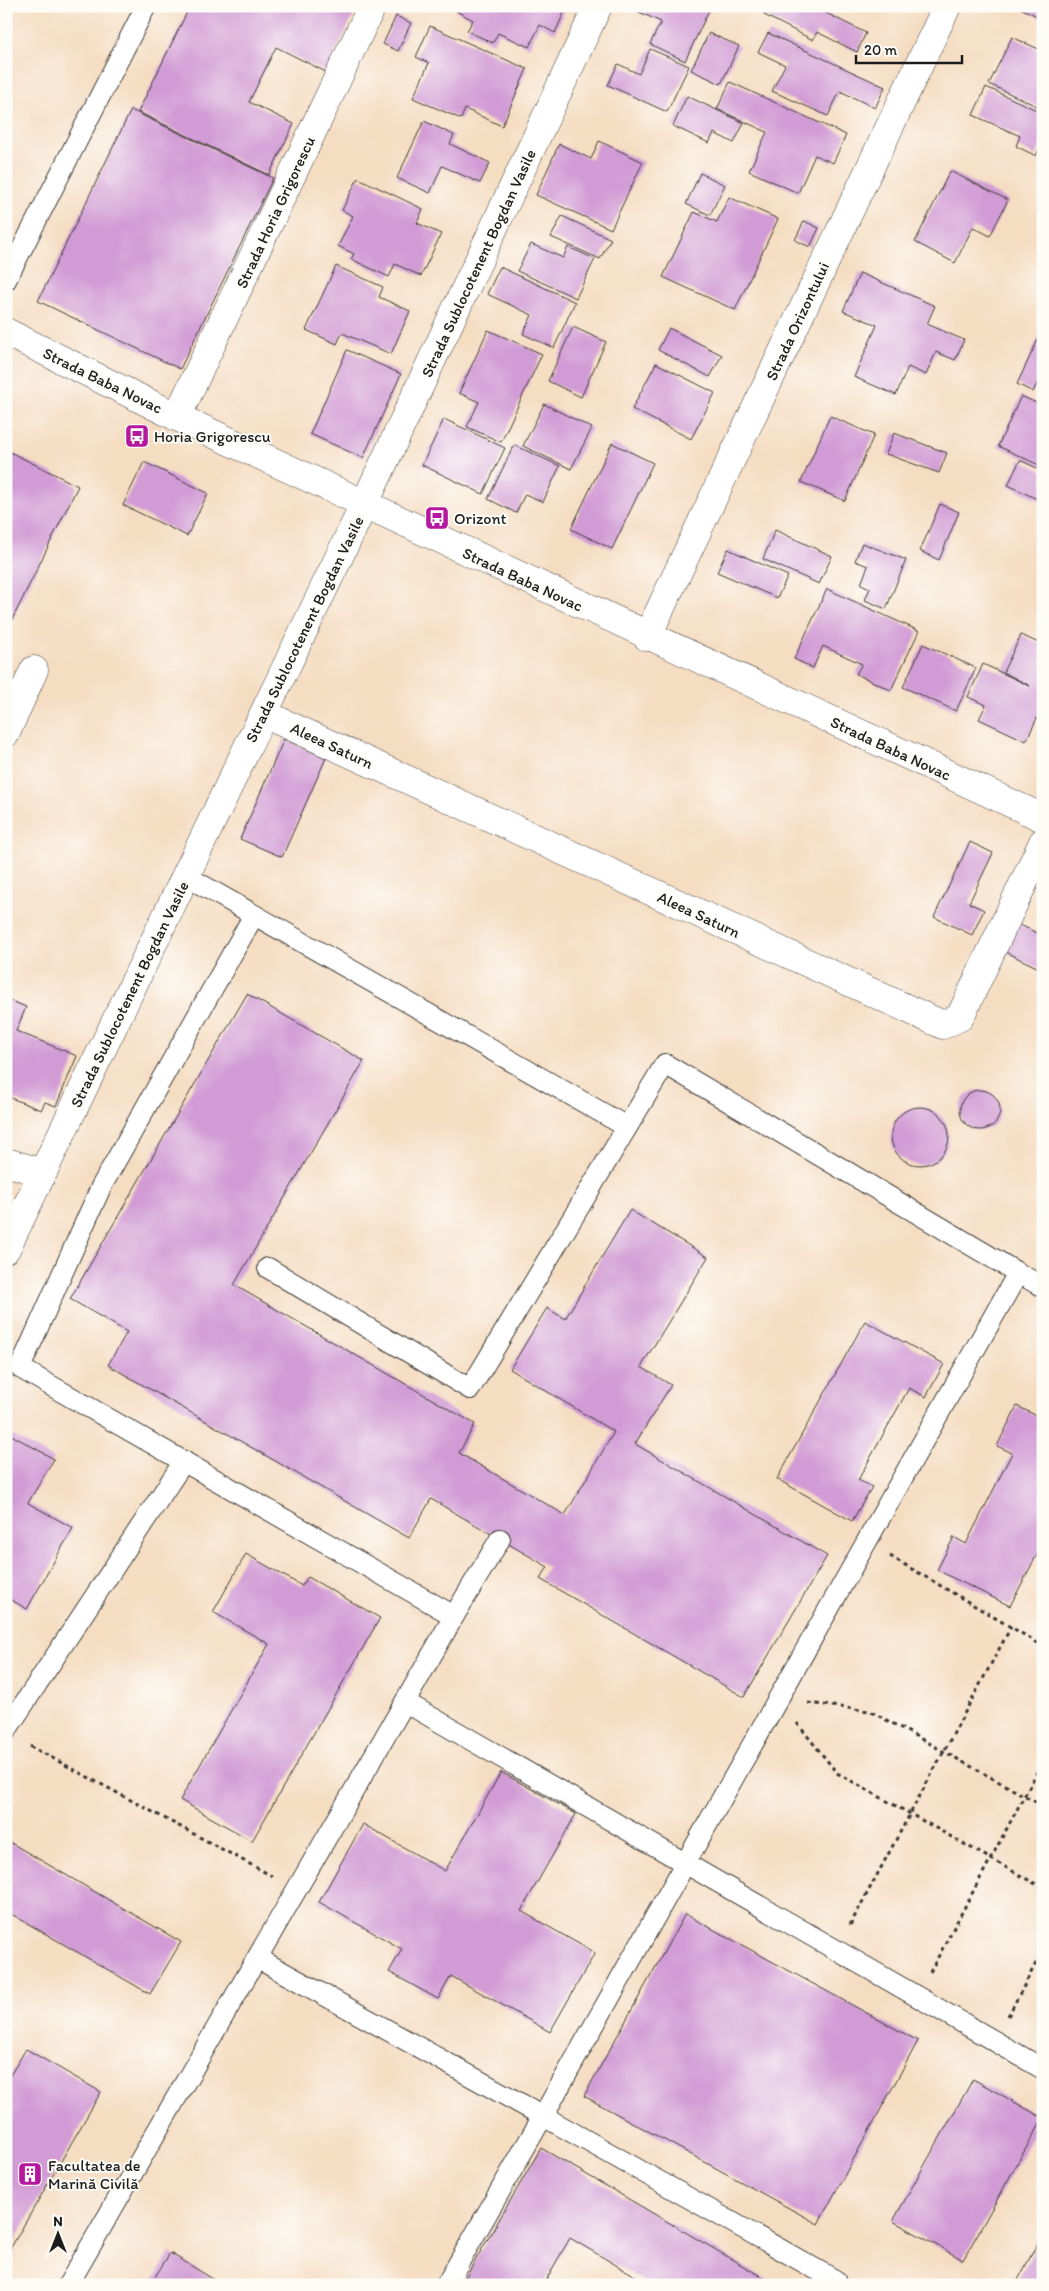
<svg xmlns="http://www.w3.org/2000/svg" width="1049" height="2291" viewBox="0 0 1049 2291" font-family="Itim,sans-serif">
	<style>
		.building { fill: #d19bd5 }
		.lines { fill: none; stroke-linecap: round; stroke-linejoin: round }
		.lane-casing { stroke: #3d3935; stroke-width: 22 }
		.street-casing { stroke: #3d3935; stroke-width: 29 }
		.secondary-casing { stroke: #3d3935; stroke-width: 29 }
		.path { stroke: #3d3935; stroke-width: 3; stroke-dasharray: 4 4; stroke-linecap: butt }
		.lane { stroke: #fff; stroke-width: 20 }
		.street { stroke: #fff; stroke-width: 28 }
		.secondary { stroke: #fff; stroke-width: 28 }
		.labels { text-anchor: middle; stroke-width: 4; stroke-linejoin: round; paint-order: stroke }
		.street-label { font-size: 16px; fill: #1c1c1c; stroke: #fdfcf7 }
		.poi-label { font-size: 16px; fill: #1c1c1c; stroke: #fdfcf7; text-anchor: start }
	</style>
	<rect width="100%" height="100%" fill="#fdfcf7"/>
	<filter id="ink" filterUnits="userSpaceOnUse"><feTurbulence type="fractalNoise" baseFrequency=".02" numOctaves="2"/><feDisplacementMap in="SourceGraphic" scale="10" xChannelSelector="R" yChannelSelector="G"/><feConvolveMatrix kernelMatrix="1 2 1 2 8 2 1 2 1" color-interpolation-filters="sRGB"/></filter>
	<filter id="wash" filterUnits="userSpaceOnUse"><feTurbulence type="fractalNoise" baseFrequency=".0096" numOctaves="4" result="noise"/><feDisplacementMap in="SourceGraphic" scale="20" xChannelSelector="R" yChannelSelector="G"/><feGaussianBlur stdDeviation="1.12" result="paint"/><feColorMatrix in="noise" values="0 0 0 0 0 0 0 0 0 0 0 0 0 0 0 0 0 1.4 0 .05"/><feComposite in="paint" operator="in"/></filter>
	<g filter="url(#wash)">
		<rect width="100%" height="100%" fill="#f5ddc2"/>
		<g id="blocks">
			<!-- building -->
			<g class="building">
				<polygon points="190,6 358,6 326,72 276,47 249,102 294,124 269,175 138,112"/>
				<polygon points="458,6 567,6 555,33 540,25 529,47 498,33 493,43 467,31 473,20 456,11"/>
				<polygon points="626,6 711,6 685,61 650,44 661,22"/>
				<polygon points="768,6 812,6 866,33 857,52 817,32 813,40 764,15"/>
				<polygon points="1020,6 1043,6 1043,19 1020,8"/>
				<polygon points="396,16 411,23 398,51 383,44"/>
				<polygon points="430,26 527,69 502,126 465,109 461,119 413,98 429,63 416,57"/>
				<polygon points="709,33 739,46 721,84 691,70"/>
				<polygon points="768,33 885,87 875,108 840,91 828,116 772,91 785,65 758,52"/>
				<polygon points="1012,37 1043,51 1043,109 989,84"/>
				<polygon points="650,49 689,66 667,112 608,85 618,64 639,74"/>
				<polygon points="730,82 846,135 833,163 815,155 798,193 749,171 767,132 717,109"/>
				<polygon points="986,87 1043,113 1043,140 1036,156 1016,146 1020,136 973,115"/>
				<polygon points="687,96 744,123 734,143 714,133 709,143 673,126"/>
				<polygon points="131,110 273,178 180,369 38,301"/>
				<polygon points="424,121 454,135 450,144 490,163 480,183 442,166 430,193 397,178"/>
				<polygon points="599,141 643,162 611,229 536,195 559,144 591,159"/>
				<polygon points="950,171 1008,200 990,236 973,227 955,263 915,242"/>
				<polygon points="700,173 725,185 710,215 686,204"/>
				<polygon points="358,178 423,209 417,223 441,234 421,276 395,264 389,277 351,259 354,254 338,246 353,216 342,210"/>
				<polygon points="729,197 778,219 735,310 663,277 694,212 717,222"/>
				<polygon points="562,216 611,239 600,259 551,237"/>
				<polygon points="804,221 819,228 810,247 795,240"/>
				<polygon points="531,244 563,258 568,247 595,259 576,298 517,271"/>
				<polygon points="336,266 383,287 379,297 410,311 391,354 342,333 337,344 306,330"/>
				<polygon points="500,267 575,302 554,348 523,334 532,315 487,294"/>
				<polygon points="860,273 935,306 927,324 964,340 955,360 936,352 926,375 908,367 896,395 854,377 877,325 843,311"/>
				<polygon points="573,327 606,342 581,397 548,381"/>
				<polygon points="669,328 722,355 710,377 658,350"/>
				<polygon points="488,330 542,354 501,442 467,427 479,402 459,393"/>
				<polygon points="1040,335 1043,336 1043,359 1039,368 1043,371 1033,392 1017,384"/>
				<polygon points="347,350 401,374 363,458 310,434"/>
				<polygon points="656,363 715,393 691,439 632,409"/>
				<polygon points="1021,396 1043,406 1043,467 998,446"/>
				<polygon points="544,404 592,428 571,469 523,446"/>
				<polygon points="830,416 874,435 845,501 801,482"/>
				<polygon points="444,419 505,448 483,494 422,465"/>
				<polygon points="894,433 947,453 939,473 886,454"/>
				<polygon points="612,443 653,463 612,549 571,529"/>
				<polygon points="514,445 560,466 543,502 525,494 516,513 488,499"/>
				<polygon points="6,450 78,486 6,632"/>
				<polygon points="1020,460 1043,471 1043,502 1008,485"/>
				<polygon points="144,462 208,493 187,536 123,505"/>
				<polygon points="940,504 959,512 939,560 920,551"/>
				<polygon points="775,530 832,556 819,584 763,559"/>
				<polygon points="862,543 906,560 886,609 865,600 870,588 861,584 868,566 855,561"/>
				<polygon points="728,549 788,576 777,598 717,572"/>
				<polygon points="827,589 919,631 891,690 856,674 862,664 823,646 813,668 794,659"/>
				<polygon points="1021,635 1043,645 1043,706 1026,741 979,719 986,705 968,697 983,664 1030,686 1003,672"/>
				<polygon points="923,644 976,668 956,711 903,687"/>
				<polygon points="284,739 326,758 282,857 240,839"/>
				<polygon points="970,842 993,853 969,903 984,910 972,935 934,917"/>
				<polygon points="1016,923 1039,934 1043,926 1043,970 1003,951"/>
				<polygon points="247,994 364,1061 234,1285 475,1424 459,1453 565,1515 614,1432 510,1369 547,1308 565,1319 630,1210 708,1257 641,1367 671,1385 635,1444 827,1556 744,1697 540,1579 548,1567 431,1499 409,1538 108,1365 127,1332 70,1299"/>
				<polygon points="6,999 26,1007 16,1031 77,1056 56,1106 45,1102 41,1110 6,1096"/>
				<circle cx="980" cy="1110" r="20"/>
				<circle cx="920" cy="1136" r="29"/>
				<polygon points="865,1321 944,1364 926,1397 909,1388 858,1480 872,1487 852,1521 777,1479"/>
				<polygon points="1017,1406 1043,1419 1043,1543 1010,1606 937,1570 954,1537 966,1544 1012,1453 997,1446"/>
				<polygon points="6,1432 54,1459 28,1503 73,1528 27,1609 6,1597"/>
				<polygon points="246,1554 302,1586 308,1577 380,1618 252,1841 180,1800 269,1644 213,1612"/>
				<polygon points="501,1772 576,1814 521,1911 595,1953 550,2032 451,1976 438,1999 389,1972 402,1949 319,1902 363,1824 445,1871"/>
				<polygon points="6,1840 181,1942 150,1994 6,1911"/>
				<polygon points="685,1914 918,2041 818,2224 584,2096"/>
				<polygon points="26,2049 101,2092 6,2256 6,2082"/>
				<polygon points="973,2079 1043,2118 963,2260 893,2221"/>
				<polygon points="541,2148 776,2285 650,2285 570,2238 543,2285 461,2285"/>
				<polygon points="1043,2233 1043,2285 1023,2285 1017,2282"/>
				<polygon points="170,2253 223,2285 150,2285"/>
			</g>
		</g>
	</g>
	<g filter="url(#ink)">
		<use href="#blocks" fill-opacity="0" stroke="#3d3935" stroke-width="1"/>
		<g class="lines">
			<defs>
				<g id="lane">
					<polyline points="6,280 146,6"/>
					<polyline points="186,876 627,1127"/>
					<polyline points="254,915 101,1187 20,1368 454,1616 405,1702 1043,2069"/>
					<polyline points="268,1268 470,1389 665,1064 1018,1273"/>
					<polyline points="454,1616 500,1539"/>
					<polyline points="6,1731 184,1461"/>
					<polyline points="257,1958 543,2116 446,2285"/>
					<polyline points="68,2285 405,1702"/>
					<polyline points="833,2285 835,2280 543,2116 1018,1273 1043,1287"/>
				</g>
				<g id="street">
					<polyline points="177,417 372,6"/>
					<polyline points="647,637 947,6"/>
					<polyline points="264,714 943,1025 960,1017 1043,842"/>
					<polyline points="6,733 34,670"/>
					<polyline points="6,1162 43,1173"/>
					<polyline points="6,1249 364,505 598,6"/>
				</g>
				<polyline id="secondary" points="6,332 177,417 1043,818"/>
			</defs>
			<!-- lane casing -->
			<use href="#lane" class="lane-casing"/>
			<!-- street casing -->
			<use href="#street" class="street-casing"/>
			<!-- secondary casing -->
			<use href="#secondary" class="secondary-casing"/>
			<!-- path -->
			<g class="path">
				<polyline points="890,1556 1043,1646"/>
				<polyline points="808,1703 870,1711 1043,1806"/>
				<polyline points="797,1723 837,1773 1043,1888"/>
				<polyline points="30,1746 272,1876"/>
				<polyline points="850,1925 1011,1627"/>
				<polyline points="930,1972 1043,1761"/>
				<polyline points="1008,2016 1043,1950"/>
			</g>
			<!-- lane -->
			<use href="#lane" class="lane"/>
			<!-- street -->
			<use href="#street" class="street"/>
			<!-- secondary -->
			<use href="#secondary" class="secondary"/>
		</g>
	</g>
	<!-- icons -->
	<defs>
		<symbol id="bus-square" viewBox="-11 -11 22 22"><rect x="-9" y="-9" width="18" height="18" rx="4" fill="#b5179e" stroke="#fdfcf7"/><path d="M-5-6H5V4H4V6H2V4H-2V6H-4V4H-5ZM-3.5-4V0h7V-4ZM-3.5 1.2v1.5H-2V1.2ZM2 1.2v1.5H3.5V1.2Z" fill="#fff"/></symbol>
		<symbol id="building-square" viewBox="-11 -11 22 22"><rect x="-9" y="-9" width="18" height="18" rx="4" fill="#b5179e" stroke="#fdfcf7"/><path d="M-4-6H4V6H1V3H-1V6H-4ZM-2.5-4.3h1.7v1.8h-1.7ZM.8-4.3h1.7v1.8H.8ZM-2.5-1h1.7V.8h-1.7ZM.8-1h1.7V.8H.8Z" fill="#fff"/></symbol>
	</defs>
	<g fill-rule="evenodd">
		<use href="#bus-square" x="123" y="422" width="28" height="28"/>
		<use href="#bus-square" x="423" y="504" width="28" height="28"/>
		<use href="#building-square" x="16" y="2160" width="28" height="28"/>
	</g>
	<g class="labels">
		<!-- street labels -->
		<g class="street-label">
			<text transform="translate(275 212) rotate(-65)" y="6">Strada Horia Grigorescu</text>
			<text transform="translate(478 263) rotate(-65)" y="6">Strada Sublocotenent Bogdan Vasile</text>
			<text transform="translate(797 321) rotate(-65)" y="6">Strada Orizontului</text>
			<text transform="translate(103 380) rotate(26)" y="6">Strada Baba Novac</text>
			<text transform="translate(523 579) rotate(25)" y="6">Strada Baba Novac</text>
			<text transform="translate(304 629) rotate(-64)" y="6">Strada Sublocotenent Bogdan Vasile</text>
			<text transform="translate(332 745) rotate(25)" y="6">Aleea Saturn</text>
			<text transform="translate(891 748) rotate(25)" y="6">Strada Baba Novac</text>
			<text transform="translate(699 914) rotate(25)" y="6">Aleea Saturn</text>
			<text transform="translate(129 994) rotate(-64)" y="6">Strada Sublocotenent Bogdan Vasile</text>
		</g>
		<!-- poi labels -->
		<g class="poi-label">
			<text x="154" y="442">Horia Grigorescu</text>
			<text x="454" y="524">Orizont</text>
			<text x="48" y="2171">Facultatea de<tspan x="48" dy="18">Marină Civilă</tspan></text>
		</g>
	</g>
	<!-- margin -->
	<rect width="1049" height="2291" fill="none" stroke="#fdfcf7" stroke-width="25"/>
	<!-- north arrow -->
	<g transform="translate(58 2234)" stroke="#fdfcf7" stroke-width="4" paint-order="stroke">
	<path d="M0-4L9 19L0 12L-9 19Z" fill="#1c1c1c"/>
	<text y="-8" font-size="14" font-weight="bold" text-anchor="middle" fill="#1c1c1c">N</text>
	</g>
	<!-- scale -->
	<path d="M856 55v8h106v-8" fill="none" stroke="#1c1c1c" stroke-width="2.5"/>
	<text x="864" y="55" font-size="15" fill="#1c1c1c" stroke="#fdfcf7" stroke-width="4" paint-order="stroke">20 m</text>
</svg>
